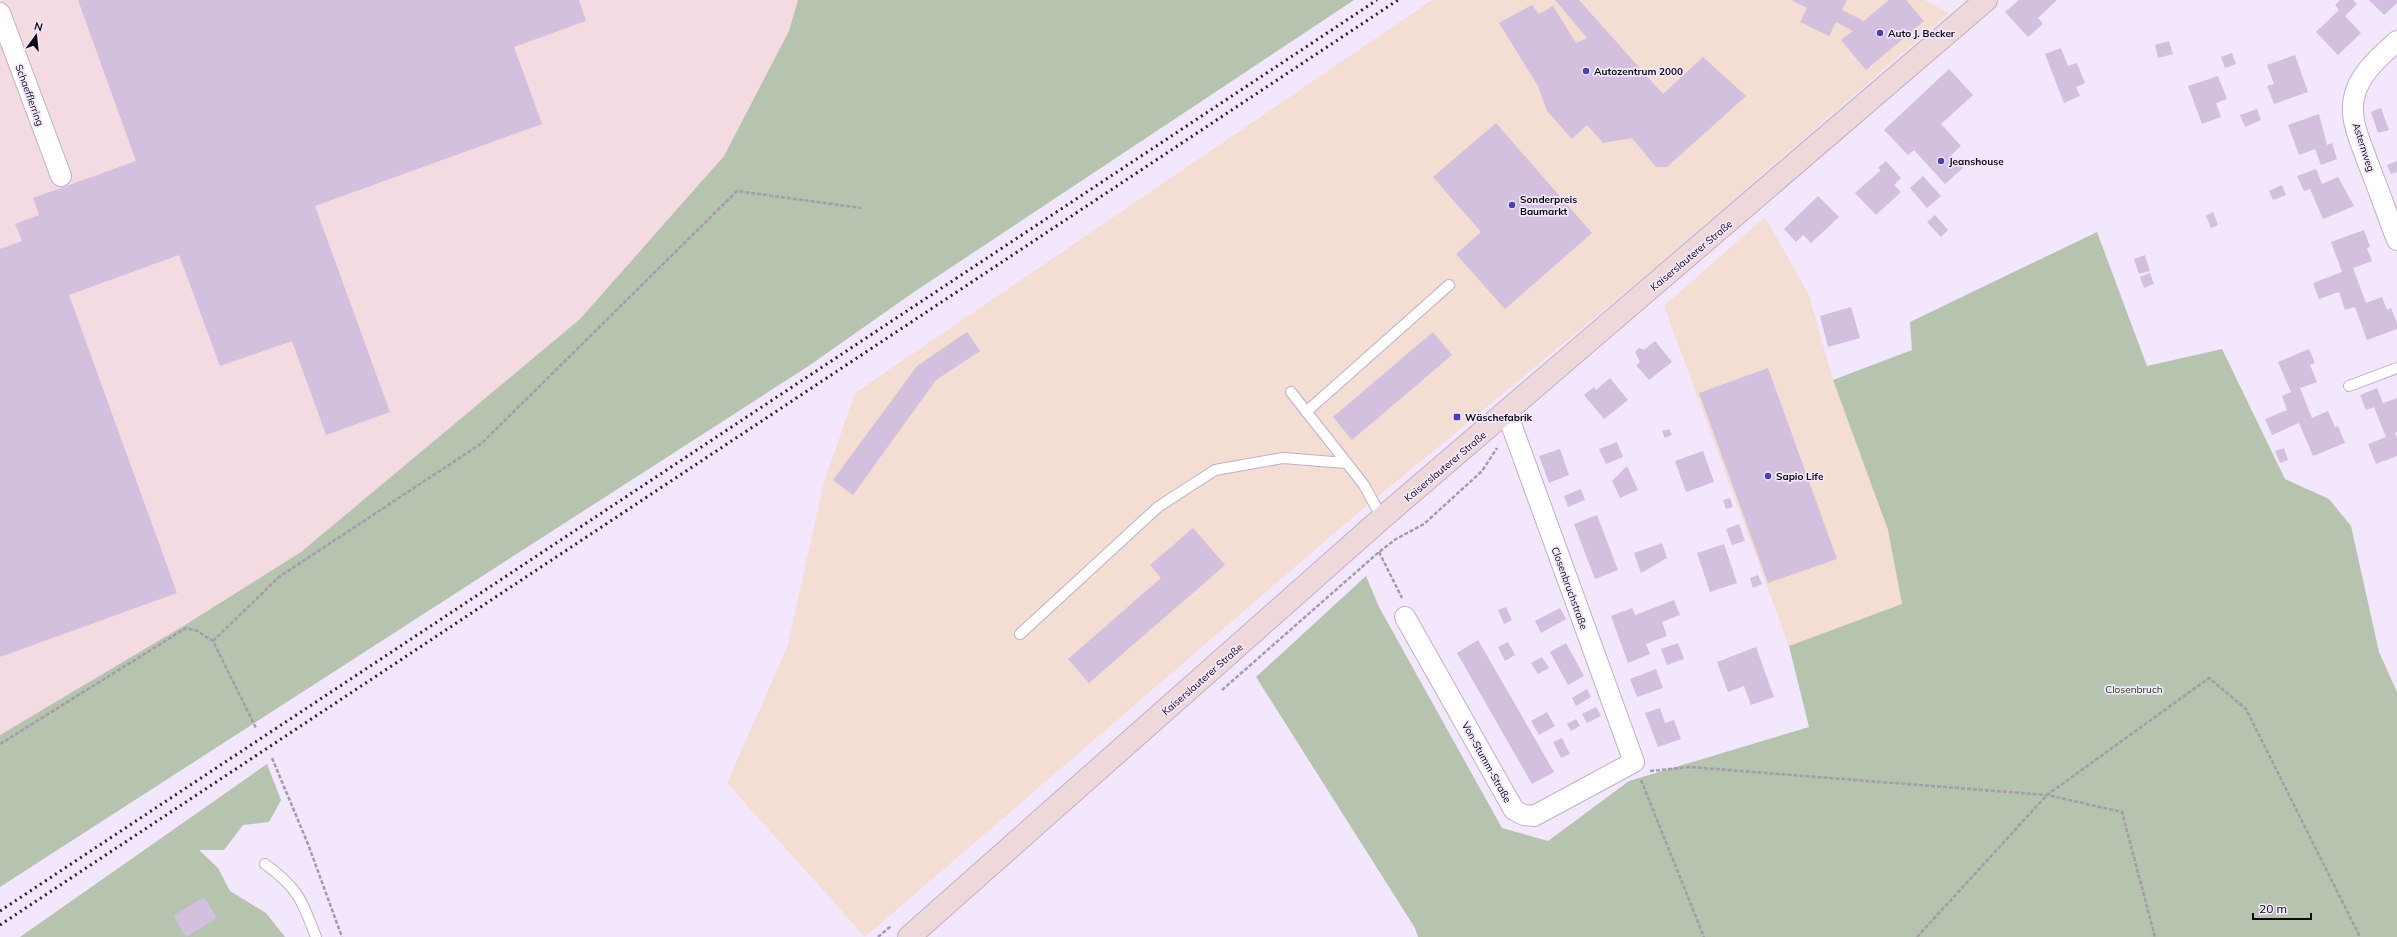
<svg xmlns="http://www.w3.org/2000/svg" width="2397" height="937" viewBox="0 0 2397 937" font-family="Mulish,sans-serif">
	<style>
		.commercial { fill: #f4ddd2 }
		.industrial { fill: #f4dae1 }
		.green { fill: #b5c3af }
		.building { fill: #d2c0de }
		.lines { fill: none; stroke-linecap: round; stroke-linejoin: round }
		.lane-casing { stroke: #beb0c9; stroke-width: 12 }
		.street-casing { stroke: #beb0c9; stroke-width: 22 }
		.secondary-casing { stroke: #beb0c9; stroke-width: 24 }
		.path { stroke: #a49bab; stroke-width: 2.5; stroke-dasharray: 4 2; stroke-linecap: butt }
		.lane { stroke: #fff; stroke-width: 10 }
		.street { stroke: #fff; stroke-width: 20 }
		.secondary { stroke: #efd8da; stroke-width: 22 }
		.rail { stroke: #29232d; stroke-width: 3; stroke-dasharray: 2 4; stroke-linecap: butt }
		.poi-dot { fill: #4a3fb6; stroke: #f2e7fc; stroke-width: 1.5 }
		.labels { text-anchor: middle; stroke-width: 3.5; stroke-linejoin: round; paint-order: stroke }
		.poi-label { font-size: 10px; font-weight: bold; fill: #0f0a12; stroke: #f2e7fc; text-anchor: start }
		.street-label { font-size: 10px; fill: #0f0a12; stroke: #f2e7fc }
		.park-label { font-size: 10px; fill: #203d12; stroke: #f2e7fc }
	</style>
	<rect width="100%" height="100%" fill="#f2e7fc"/>
	<!-- commercial -->
	<g class="commercial">
		<polygon points="1432,0 1925,0 1949,13 1644,277 1346,523 865,937 727,783 787,648 824,482 855,393"/>
		<polygon points="1765,217 1809,295 1833,380 1888,530 1902,604 1789,646 1664,306"/>
	</g>
	<!-- industrial -->
	<polygon class="industrial" points="0,0 798,0 789,31 724,156 580,319 301,552 185,625 0,735"/>
	<!-- green -->
	<g class="green">
		<polygon points="798,0 1354,0 914,292 810,365 0,887 0,735 185,625 301,552 580,319 724,156 789,31"/>
		<polygon points="2097,232 2147,366 2222,349 2285,479 2329,499 2351,526 2379,652 2397,692 2397,937 1418,937 1415,928 1256,677 1366,576 1379,607 1502,828 1548,841 1629,781 1809,727 1789,646 1902,604 1888,530 1833,380 1912,350 1910,322"/>
		<polygon points="267,764 281,800 269,822 243,825 224,850 199,850 218,868 230,891 266,913 285,937 20,937"/>
	</g>
	<!-- building -->
	<g class="building">
		<polygon points="78,0 579,0 586,21 514,47 542,124 315,206 390,412 326,435 292,341 220,366 179,255 69,295 177,593 0,657 0,249 22,241 15,224 39,215 33,198 136,161"/>
		<polygon points="1555,0 1579,0 1663,94 1703,57 1746,96 1667,167 1656,167 1632,138 1603,143 1587,125 1572,139 1547,111 1538,86 1499,23 1532,5 1539,14 1553,6 1576,43 1587,38"/>
		<polygon points="1791,0 1847,0 1842,10 1864,21 1889,0 1906,0 1924,21 1866,70 1841,40 1853,31 1836,22 1829,36 1800,22 1807,8"/>
		<polygon points="2019,0 2057,0 2038,18 2043,24 2028,37 2005,12"/>
		<polygon points="2340,0 2353,0 2357,4 2345,16 2361,33 2338,55 2316,32 2339,10 2335,5"/>
		<polygon points="2369,0 2397,0 2397,3 2384,15"/>
		<polygon points="2169,41 2173,54 2158,58 2155,45"/>
		<polygon points="2061,48 2068,66 2077,63 2085,83 2076,87 2080,96 2064,103 2045,54"/>
		<polygon points="2232,53 2236,64 2225,68 2221,57"/>
		<polygon points="2295,55 2308,92 2274,104 2267,86 2274,84 2267,65"/>
		<polygon points="1949,69 1973,95 1941,124 1961,146 1951,155 1963,168 1945,184 1914,150 1908,155 1884,130"/>
		<polygon points="2218,76 2227,99 2216,103 2221,117 2202,124 2188,86"/>
		<polygon points="2381,108 2389,130 2378,133 2371,112"/>
		<polygon points="2257,109 2261,120 2245,127 2240,115"/>
		<polygon points="2319,114 2327,145 2332,143 2337,159 2321,165 2315,149 2299,155 2288,125"/>
		<polygon points="1496,123 1592,233 1505,309 1456,254 1481,232 1433,177"/>
		<polygon points="1886,161 1901,178 1894,185 1901,192 1876,215 1855,193 1881,170 1878,168"/>
		<polygon points="2397,161 2397,172 2391,174 2387,165"/>
		<polygon points="2316,169 2322,184 2338,177 2354,206 2323,219 2310,189 2304,191 2297,176"/>
		<polygon points="1923,176 1941,196 1927,208 1910,188"/>
		<polygon points="2282,185 2286,195 2273,200 2269,191"/>
		<polygon points="1818,196 1839,217 1811,243 1803,235 1796,242 1784,229"/>
		<polygon points="2213,212 2218,225 2211,228 2206,216"/>
		<polygon points="1935,215 1948,230 1941,237 1927,222"/>
		<polygon points="2364,230 2370,247 2367,248 2372,261 2353,268 2366,303 2382,297 2387,310 2391,308 2397,323 2397,329 2367,340 2355,307 2345,310 2339,292 2319,299 2313,283 2342,272 2331,242"/>
		<polygon points="2145,255 2150,271 2139,274 2134,259"/>
		<polygon points="2150,273 2154,284 2144,288 2140,277"/>
		<polygon points="1851,307 1860,338 1828,347 1820,316"/>
		<polygon points="967,332 980,351 936,380 853,495 833,480 917,366"/>
		<polygon points="1433,332 1452,355 1352,440 1333,417"/>
		<polygon points="1655,341 1672,362 1649,380 1636,365 1640,362 1635,352 1639,348 1644,350"/>
		<polygon points="2309,349 2315,363 2310,365 2317,382 2300,388 2312,418 2328,411 2335,427 2338,426 2345,443 2313,456 2299,423 2272,435 2265,419 2287,410 2282,396 2291,392 2278,362"/>
		<polygon points="1768,368 1837,559 1768,583 1699,393"/>
		<polygon points="1610,378 1628,400 1604,419 1584,395 1594,387 1596,390"/>
		<polygon points="2377,388 2383,403 2397,398 2397,432 2395,433 2397,438 2397,456 2376,464 2368,444 2386,437 2374,407 2366,410 2360,395"/>
		<polygon points="1669,429 1672,435 1665,438 1662,431"/>
		<polygon points="1617,442 1623,457 1606,464 1599,449"/>
		<polygon points="2284,448 2288,460 2280,463 2275,451"/>
		<polygon points="1560,449 1569,475 1549,483 1539,456"/>
		<polygon points="1703,451 1714,482 1686,492 1675,461"/>
		<polygon points="1627,466 1638,490 1620,498 1612,481"/>
		<polygon points="1581,489 1585,500 1568,507 1564,496"/>
		<polygon points="1730,498 1733,507 1726,509 1723,500"/>
		<polygon points="1597,515 1618,570 1595,579 1574,524"/>
		<polygon points="1739,524 1745,541 1732,545 1726,529"/>
		<polygon points="1193,528 1225,565 1089,683 1068,659 1161,578 1150,565"/>
		<polygon points="1662,543 1667,558 1641,573 1634,553"/>
		<polygon points="1724,544 1737,583 1710,592 1697,553"/>
		<polygon points="1758,575 1762,584 1753,588 1750,578"/>
		<polygon points="1674,600 1680,615 1662,622 1667,636 1646,644 1650,654 1628,663 1611,616 1632,608 1635,615"/>
		<polygon points="1506,607 1512,620 1504,624 1498,610"/>
		<polygon points="1560,608 1566,619 1541,633 1535,621"/>
		<polygon points="1478,640 1554,772 1532,784 1457,653"/>
		<polygon points="1508,642 1515,655 1505,661 1498,647"/>
		<polygon points="1566,643 1584,676 1568,685 1550,652"/>
		<polygon points="1678,643 1684,659 1667,665 1661,649"/>
		<polygon points="1756,647 1774,697 1751,705 1744,686 1728,692 1717,662"/>
		<polygon points="1542,657 1549,668 1538,674 1531,663"/>
		<polygon points="1656,669 1663,688 1637,697 1630,679"/>
		<polygon points="1587,689 1591,697 1576,706 1572,698"/>
		<polygon points="1596,707 1601,716 1587,723 1582,714"/>
		<polygon points="1660,708 1665,723 1674,720 1681,739 1658,747 1645,713"/>
		<polygon points="1547,712 1555,726 1539,735 1531,721"/>
		<polygon points="1576,719 1580,726 1571,731 1567,724"/>
		<polygon points="1562,738 1570,754 1561,758 1553,742"/>
		<polygon points="204,897 217,918 186,937 173,916"/>
	</g>
	<g class="lines">
		<defs>
			<g id="lane">
				<polyline points="2349,386 2397,368"/>
				<polyline points="1291,392 1364,485 1382,518"/>
				<polyline points="1306,412 1449,285"/>
				<polyline points="1020,634 1158,507 1215,470 1283,458 1346,463"/>
				<path d="M265,864C298,888 302,900 316,937"/>
			</g>
			<g id="street">
				<polyline points="0,13 61,176"/>
				<path d="M2397,41C2378,58 2353,79 2353,107C2352,126 2362,145 2368,163C2378,188 2387,214 2397,240"/>
				<polyline points="1405,617 1514,810 1524,815 1534,816 1634,762 1507,413"/>
			</g>
			<polyline id="secondary" points="909,937 1382,518 1986,0"/>
		</defs>
		<!-- lane casing -->
		<use href="#lane" class="lane-casing"/>
		<!-- street casing -->
		<use href="#street" class="street-casing"/>
		<!-- secondary casing -->
		<use href="#secondary" class="secondary-casing"/>
		<!-- path -->
		<g class="path">
			<polyline points="1379,552 1402,598"/>
			<polyline points="213,641 279,577 482,443 737,191 861,208"/>
			<polyline points="1222,690 1379,552 1396,539 1424,524 1482,471 1497,448"/>
			<polyline points="0,744 186,628 197,631 213,641 256,728"/>
			<polyline points="272,758 308,844 342,937"/>
			<polyline points="1650,771 1690,767 2047,795 2122,812 2155,937"/>
			<polyline points="1641,780 1704,937"/>
			<polyline points="878,937 891,926"/>
			<polyline points="1917,937 2047,795 2209,678 2246,709 2360,937"/>
		</g>
		<!-- lane -->
		<use href="#lane" class="lane"/>
		<!-- street -->
		<use href="#street" class="street"/>
		<!-- secondary -->
		<use href="#secondary" class="secondary"/>
		<!-- rail -->
		<g class="rail">
			<polyline points="0,911 1377,0"/>
			<polyline points="0,925 1398,0"/>
		</g>
	</g>
	<!-- markers -->
	<g class="poi-dot">
		<circle cx="1880" cy="33" r="4"/>
		<circle cx="1586" cy="71" r="4"/>
		<circle cx="1941" cy="161" r="4"/>
		<circle cx="1512" cy="205" r="4"/>
		<rect x="1453" y="413" width="8" height="8" rx="2"/>
		<circle cx="1768" cy="476" r="4"/>
	</g>
	<g class="labels">
		<!-- poi labels -->
		<g class="poi-label">
			<text x="1888" y="37">Auto J. Becker</text>
			<text x="1594" y="75">Autozentrum 2000</text>
			<text x="1949" y="165">Jeanshouse</text>
			<text x="1520" y="203">Sonderpreis<tspan x="1520" dy="12">Baumarkt</tspan></text>
			<text x="1465" y="421">Wäschefabrik</text>
			<text x="1776" y="480">Sapio Life</text>
		</g>
		<!-- street labels -->
		<g class="street-label">
			<text transform="translate(30 95) rotate(70)" y="4">Schaefflerring</text>
			<text transform="translate(2364 147) rotate(72)" y="4">Asternweg</text>
			<text transform="translate(1691 255) rotate(-40)" y="4">Kaiserslauterer Straße</text>
			<text transform="translate(1445 466) rotate(-40)" y="4">Kaiserslauterer Straße</text>
			<text transform="translate(1570 588) rotate(70)" y="4">Closenbruchstraße</text>
			<text transform="translate(1202 679) rotate(-41)" y="4">Kaiserslauterer Straße</text>
			<text transform="translate(1487 762) rotate(61)" y="4">Von-Stumm-Straße</text>
		</g>
		<!-- park labels -->
		<g class="park-label">
			<text x="2134" y="693">Closenbruch</text>
		</g>
	</g>
	<!-- north arrow -->
	<g transform="translate(36 36) rotate(15)" stroke="#f2e7fc" stroke-width="3" paint-order="stroke">
	<path d="M0-3L7 15L0 10L-7 15Z" fill="#0f0a12"/>
	<text y="-6" font-size="11" font-weight="bold" text-anchor="middle" fill="#0f0a12">N</text>
	</g>
	<!-- scale -->
	<path d="M2253 913v6h58v-6" fill="none" stroke="#0f0a12" stroke-width="2"/>
	<text x="2259" y="913" font-size="12" fill="#0f0a12" stroke="#f2e7fc" stroke-width="3" paint-order="stroke">20 m</text>
</svg>
